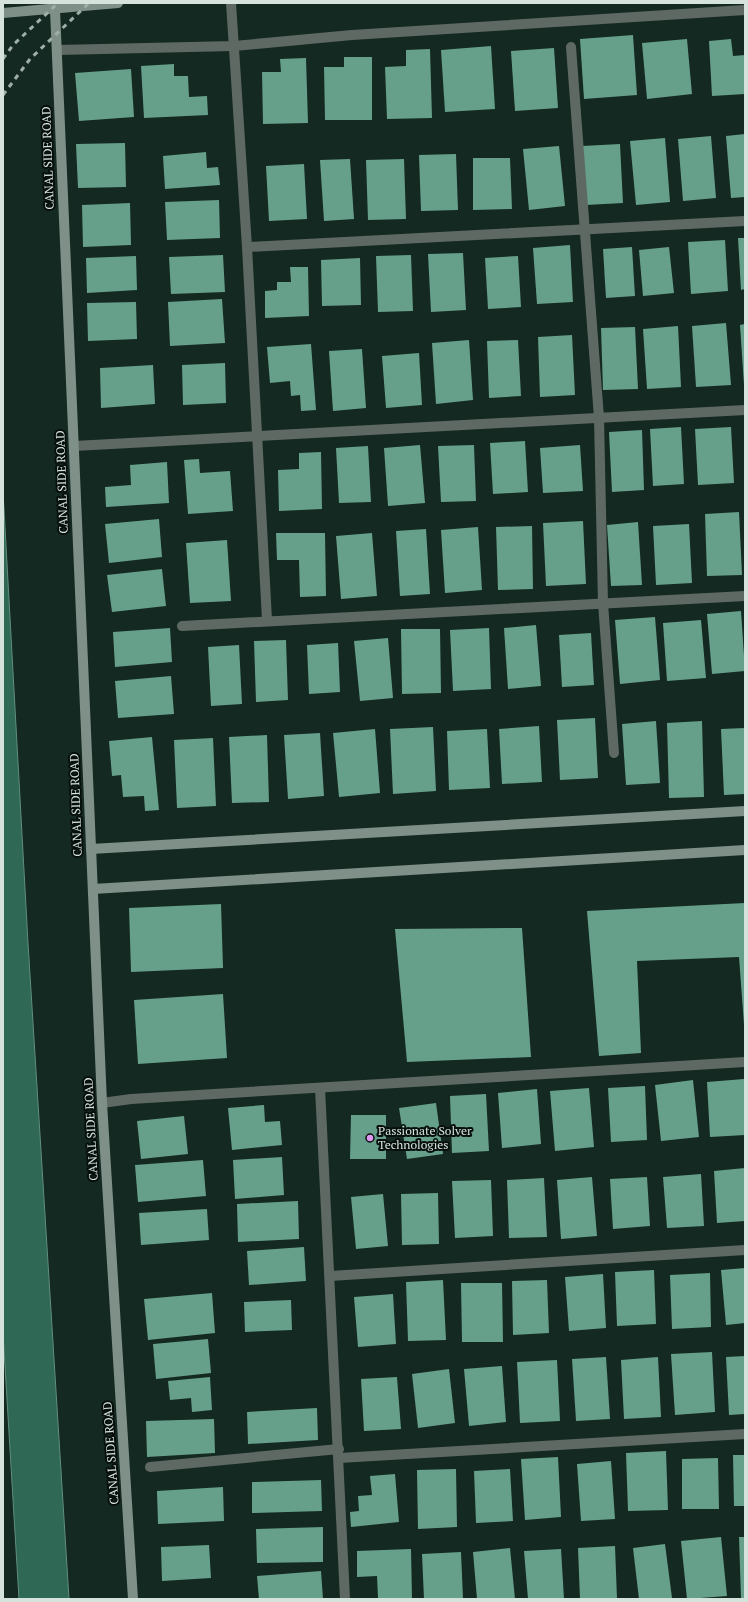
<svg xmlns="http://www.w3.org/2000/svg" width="748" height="1602" viewBox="0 0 748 1602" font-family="'PT Serif',serif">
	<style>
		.water { fill: #2f6955; stroke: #618e7e }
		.building { fill: #66a08a }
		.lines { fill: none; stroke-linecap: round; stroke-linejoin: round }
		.street { stroke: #5f6964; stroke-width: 10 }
		.secondary { stroke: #7f9089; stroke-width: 10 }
		.rail { stroke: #9faea7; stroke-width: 3; stroke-dasharray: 5 5; stroke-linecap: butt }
		.poi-dot { fill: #de98f2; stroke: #070f0c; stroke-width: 1.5 }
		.labels { text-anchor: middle; stroke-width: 4; stroke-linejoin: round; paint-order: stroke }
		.street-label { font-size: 12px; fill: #d6e3dd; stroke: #070f0c }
		.poi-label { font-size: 12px; fill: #d6e3dd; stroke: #070f0c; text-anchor: start }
	</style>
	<rect width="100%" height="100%" fill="#142921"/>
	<!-- water -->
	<polygon class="water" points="3,491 28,943 69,1599 19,1599 3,1333"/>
	<!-- building -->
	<g class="building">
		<polygon points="633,35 637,95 584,99 580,39"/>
		<polygon points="687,39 692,94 647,99 642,43"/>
		<polygon points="731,39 733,56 745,55 745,94 712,96 709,41"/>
		<polygon points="491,46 495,109 445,112 441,50"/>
		<polygon points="554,48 558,108 515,111 511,51"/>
		<polygon points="430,49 432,118 387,119 385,67 406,66 406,50"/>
		<polygon points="344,57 372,57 372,120 325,120 324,67 344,67"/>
		<polygon points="306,58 308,123 263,124 262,72 281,72 280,59"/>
		<polygon points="174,64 174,76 188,76 189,97 207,96 208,115 144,118 141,66"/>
		<polygon points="131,69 134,117 79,121 75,73"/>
		<polygon points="745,134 745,197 731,198 726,136"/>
		<polygon points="711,136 716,198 683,201 678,139"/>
		<polygon points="665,138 670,202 636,205 630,141"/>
		<polygon points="125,143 126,187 78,188 76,144"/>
		<polygon points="620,144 623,203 586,205 582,146"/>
		<polygon points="559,146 565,206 529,210 523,149"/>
		<polygon points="206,152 207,168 218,167 220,185 165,189 163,156"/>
		<polygon points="456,154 458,210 421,211 419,155"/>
		<polygon points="473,158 510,158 512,209 473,210"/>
		<polygon points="350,159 354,219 324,221 320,160"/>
		<polygon points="404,159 406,219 368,220 366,160"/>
		<polygon points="304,164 307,219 269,221 266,166"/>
		<polygon points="219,200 220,238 167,240 165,202"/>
		<polygon points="130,203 131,245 83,247 82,205"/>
		<polygon points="738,238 745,238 745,289 741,290"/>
		<polygon points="725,240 728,291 691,294 688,242"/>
		<polygon points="570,245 573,302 537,304 533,248"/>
		<polygon points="632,247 635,296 606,298 603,249"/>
		<polygon points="669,247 674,293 643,296 639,250"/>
		<polygon points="463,253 466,310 431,312 428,254"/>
		<polygon points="223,255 225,292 171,294 169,257"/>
		<polygon points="411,255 413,311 378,312 376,256"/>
		<polygon points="136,256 137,290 87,293 86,258"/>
		<polygon points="518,256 521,307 488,309 485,258"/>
		<polygon points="360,258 361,305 322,306 321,260"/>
		<polygon points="290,267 308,267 309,316 265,318 265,291 277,290 277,282 291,282"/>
		<polygon points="222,299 225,343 170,346 168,302"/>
		<polygon points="136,302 137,339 88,341 87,303"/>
		<polygon points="726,323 731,385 696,387 692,326"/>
		<polygon points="745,324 745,385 744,385 740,325"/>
		<polygon points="678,326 681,387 647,389 643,329"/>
		<polygon points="635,327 638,389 603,390 601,328"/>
		<polygon points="572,335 575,395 540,397 538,337"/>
		<polygon points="469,340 473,400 436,404 432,343"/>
		<polygon points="518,340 521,396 489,398 487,341"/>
		<polygon points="311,344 316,410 301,411 300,395 291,396 290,381 270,383 267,347"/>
		<polygon points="362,349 366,408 333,411 329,351"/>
		<polygon points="419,353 422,405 386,408 382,356"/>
		<polygon points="225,363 226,403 183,405 182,365"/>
		<polygon points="153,365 155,404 101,408 100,368"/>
		<polygon points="681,427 684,484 653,486 650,429"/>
		<polygon points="731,427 734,483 698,485 695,429"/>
		<polygon points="642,430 644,490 612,492 609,432"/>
		<polygon points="525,441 528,492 493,494 490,443"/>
		<polygon points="420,445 425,503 388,506 384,448"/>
		<polygon points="474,445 476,501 441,502 438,446"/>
		<polygon points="580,445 583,491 543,493 540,448"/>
		<polygon points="368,446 371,502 339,503 336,448"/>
		<polygon points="321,452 322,509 279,511 278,470 299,469 299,453"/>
		<polygon points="199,459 200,473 230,471 233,511 188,514 184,460"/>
		<polygon points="167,462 169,503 106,507 105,487 131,485 130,465"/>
		<polygon points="739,512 742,575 707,576 705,514"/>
		<polygon points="159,519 162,557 109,563 105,524"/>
		<polygon points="583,521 586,584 546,586 543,523"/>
		<polygon points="638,522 642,585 611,586 607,525"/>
		<polygon points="689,524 692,583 656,585 653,526"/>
		<polygon points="532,526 533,589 498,590 496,527"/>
		<polygon points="478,527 482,590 445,593 441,530"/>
		<polygon points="426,529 430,594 400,596 396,531"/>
		<polygon points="276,533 325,533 326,596 300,597 299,560 277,560"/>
		<polygon points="372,533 377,596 341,599 336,536"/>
		<polygon points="227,540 231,601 190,603 186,543"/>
		<polygon points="162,569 166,606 112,612 107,575"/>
		<polygon points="741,611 745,671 712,674 707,614"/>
		<polygon points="655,617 660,680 620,684 615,620"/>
		<polygon points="701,620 706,678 667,681 663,623"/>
		<polygon points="536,625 541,686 508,689 504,628"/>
		<polygon points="170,628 172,662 115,667 113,632"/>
		<polygon points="489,628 491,689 453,691 450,630"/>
		<polygon points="401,629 440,629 441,693 402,694"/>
		<polygon points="591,633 594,685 562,687 559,635"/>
		<polygon points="388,638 393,698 360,701 354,641"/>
		<polygon points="286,640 288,700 256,702 254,641"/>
		<polygon points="338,643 340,692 309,694 307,645"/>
		<polygon points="239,645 242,704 211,706 208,647"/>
		<polygon points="171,676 174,714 118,718 115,681"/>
		<polygon points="595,718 598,778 560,780 557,720"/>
		<polygon points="656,721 660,783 626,785 622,724"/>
		<polygon points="702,721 704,797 669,798 667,723"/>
		<polygon points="539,726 542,782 502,784 499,729"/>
		<polygon points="433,727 436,791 393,794 390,729"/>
		<polygon points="745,728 745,794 724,795 721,729"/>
		<polygon points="375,729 380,793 339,797 333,733"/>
		<polygon points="487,729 490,788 449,790 447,731"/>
		<polygon points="320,733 324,796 288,799 284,735"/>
		<polygon points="267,735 269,802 232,803 229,737"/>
		<polygon points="152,737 159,810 145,811 144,796 123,797 121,775 112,776 109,741"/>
		<polygon points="213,738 216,806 177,808 174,740"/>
		<polygon points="745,903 745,1038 739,957 637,961 641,1053 599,1056 587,911"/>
		<polygon points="221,904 223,968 131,972 129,908"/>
		<polygon points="522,928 531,1057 407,1062 395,929"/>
		<polygon points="223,994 227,1058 138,1064 134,1000"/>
		<polygon points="744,1079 745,1135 710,1137 707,1082"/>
		<polygon points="693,1080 699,1137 661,1141 655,1085"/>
		<polygon points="645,1086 647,1140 611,1142 608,1088"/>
		<polygon points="589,1088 594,1147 555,1151 550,1091"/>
		<polygon points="537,1089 541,1144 502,1148 498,1093"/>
		<polygon points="486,1094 489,1151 452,1153 450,1096"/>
		<polygon points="436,1103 443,1154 407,1159 399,1108"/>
		<polygon points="264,1105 265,1122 280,1121 282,1145 232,1150 228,1108"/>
		<polygon points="351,1115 386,1115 386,1159 350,1159"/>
		<polygon points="184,1116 188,1154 141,1159 137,1121"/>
		<polygon points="282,1157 284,1195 235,1199 233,1160"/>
		<polygon points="203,1160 206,1196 138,1202 135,1165"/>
		<polygon points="745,1168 745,1221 717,1223 714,1171"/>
		<polygon points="701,1174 704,1226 667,1228 663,1177"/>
		<polygon points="592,1177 597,1236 561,1239 557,1180"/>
		<polygon points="647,1177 650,1226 613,1229 610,1179"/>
		<polygon points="544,1178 547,1237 509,1238 507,1180"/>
		<polygon points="491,1180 493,1236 455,1238 452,1181"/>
		<polygon points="438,1193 439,1244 402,1245 401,1194"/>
		<polygon points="383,1194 388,1246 356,1249 351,1197"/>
		<polygon points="298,1201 299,1239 238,1242 237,1204"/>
		<polygon points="207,1209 209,1240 141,1245 139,1213"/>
		<polygon points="304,1247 306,1281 249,1285 247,1251"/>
		<polygon points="745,1268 745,1323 726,1325 721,1270"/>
		<polygon points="654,1270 656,1324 617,1326 615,1272"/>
		<polygon points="710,1273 711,1327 672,1329 670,1275"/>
		<polygon points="603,1274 606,1328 569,1331 565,1277"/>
		<polygon points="443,1280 446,1340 408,1341 406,1282"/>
		<polygon points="547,1280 549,1333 513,1335 512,1281"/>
		<polygon points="461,1283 502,1283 503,1342 462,1342"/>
		<polygon points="212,1293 215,1333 148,1340 144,1299"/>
		<polygon points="393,1294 396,1344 358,1347 354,1297"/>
		<polygon points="291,1300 292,1330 245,1332 244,1302"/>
		<polygon points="208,1339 211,1373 156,1379 153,1344"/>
		<polygon points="712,1352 715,1412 675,1415 671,1354"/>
		<polygon points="745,1356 745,1414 729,1415 726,1357"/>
		<polygon points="606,1357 610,1419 576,1421 572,1359"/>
		<polygon points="658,1357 661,1417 624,1419 621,1360"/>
		<polygon points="557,1360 560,1421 520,1423 517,1362"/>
		<polygon points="502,1366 506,1422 469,1426 464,1369"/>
		<polygon points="449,1369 455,1423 418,1428 412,1374"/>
		<polygon points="210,1377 212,1410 192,1412 191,1398 170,1400 168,1381"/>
		<polygon points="397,1377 401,1429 364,1431 361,1379"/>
		<polygon points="317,1408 318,1440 248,1444 247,1412"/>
		<polygon points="214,1419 215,1453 147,1457 146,1421"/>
		<polygon points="666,1451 668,1510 628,1511 626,1453"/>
		<polygon points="733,1455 745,1455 745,1506 734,1506"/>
		<polygon points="558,1457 561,1517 525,1520 521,1459"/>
		<polygon points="718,1458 719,1509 682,1509 682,1459"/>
		<polygon points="611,1461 615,1519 581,1521 577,1464"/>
		<polygon points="456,1469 457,1527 418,1529 417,1470"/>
		<polygon points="510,1469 513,1521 476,1523 474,1471"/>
		<polygon points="395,1474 399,1522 351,1527 350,1512 359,1511 358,1496 372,1495 370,1476"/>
		<polygon points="321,1480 322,1511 252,1513 252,1482"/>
		<polygon points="223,1487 224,1521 158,1524 157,1491"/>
		<polygon points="323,1527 323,1562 257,1563 256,1529"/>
		<polygon points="721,1537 727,1596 687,1599 681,1541"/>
		<polygon points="739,1537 745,1537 745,1598 741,1598"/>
		<polygon points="665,1544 672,1598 639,1599 633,1548"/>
		<polygon points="209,1545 211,1578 162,1581 161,1547"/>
		<polygon points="615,1546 617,1599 580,1599 578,1548"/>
		<polygon points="510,1548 515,1599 477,1599 473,1552"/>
		<polygon points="411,1549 412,1599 378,1598 377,1576 357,1577 357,1551"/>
		<polygon points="561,1549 564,1599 528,1599 524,1551"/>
		<polygon points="461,1552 463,1599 424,1599 422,1554"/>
		<polygon points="321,1571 323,1599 259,1599 257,1576"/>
	</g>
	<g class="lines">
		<!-- street -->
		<g class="street">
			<polyline points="231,3 247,247 267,620"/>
			<polyline points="571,47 599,418 603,603 614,753"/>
			<polyline points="57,50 234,46 352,35 745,10"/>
			<polyline points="247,247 745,221"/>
			<polyline points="74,446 745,410"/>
			<polyline points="182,626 745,596"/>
			<polyline points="320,1088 345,1599"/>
			<polyline points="102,1103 131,1099 745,1062"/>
			<polyline points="330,1276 745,1250"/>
			<polyline points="339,1458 745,1434"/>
			<polyline points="150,1467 339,1449"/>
		</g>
		<!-- secondary -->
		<g class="secondary">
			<polyline points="55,10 102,1103 133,1599"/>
			<polyline points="3,13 118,3"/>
			<polyline points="91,849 745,811"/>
			<polyline points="93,889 745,850"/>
		</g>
		<!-- rail -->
		<g class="rail">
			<polyline points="3,59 13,45 58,3"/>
			<polyline points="3,95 30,59 89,3"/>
		</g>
	</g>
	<!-- markers -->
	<circle class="poi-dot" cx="370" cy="1138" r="4"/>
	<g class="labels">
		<!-- street labels -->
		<g class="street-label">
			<text transform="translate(48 158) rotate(-92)" y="4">CANAL SIDE ROAD</text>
			<text transform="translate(62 482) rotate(-92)" y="4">CANAL SIDE ROAD</text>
			<text transform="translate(76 805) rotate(-92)" y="4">CANAL SIDE ROAD</text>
			<text transform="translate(91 1129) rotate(-93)" y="4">CANAL SIDE ROAD</text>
			<text transform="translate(111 1453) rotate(-94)" y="4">CANAL SIDE ROAD</text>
		</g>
		<!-- poi labels -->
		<g class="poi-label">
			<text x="378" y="1135">Passionate Solver<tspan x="378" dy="14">Technologies</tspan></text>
		</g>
	</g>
	<!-- border -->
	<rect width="748" height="1602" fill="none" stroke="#d6e3dd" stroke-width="8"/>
</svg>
